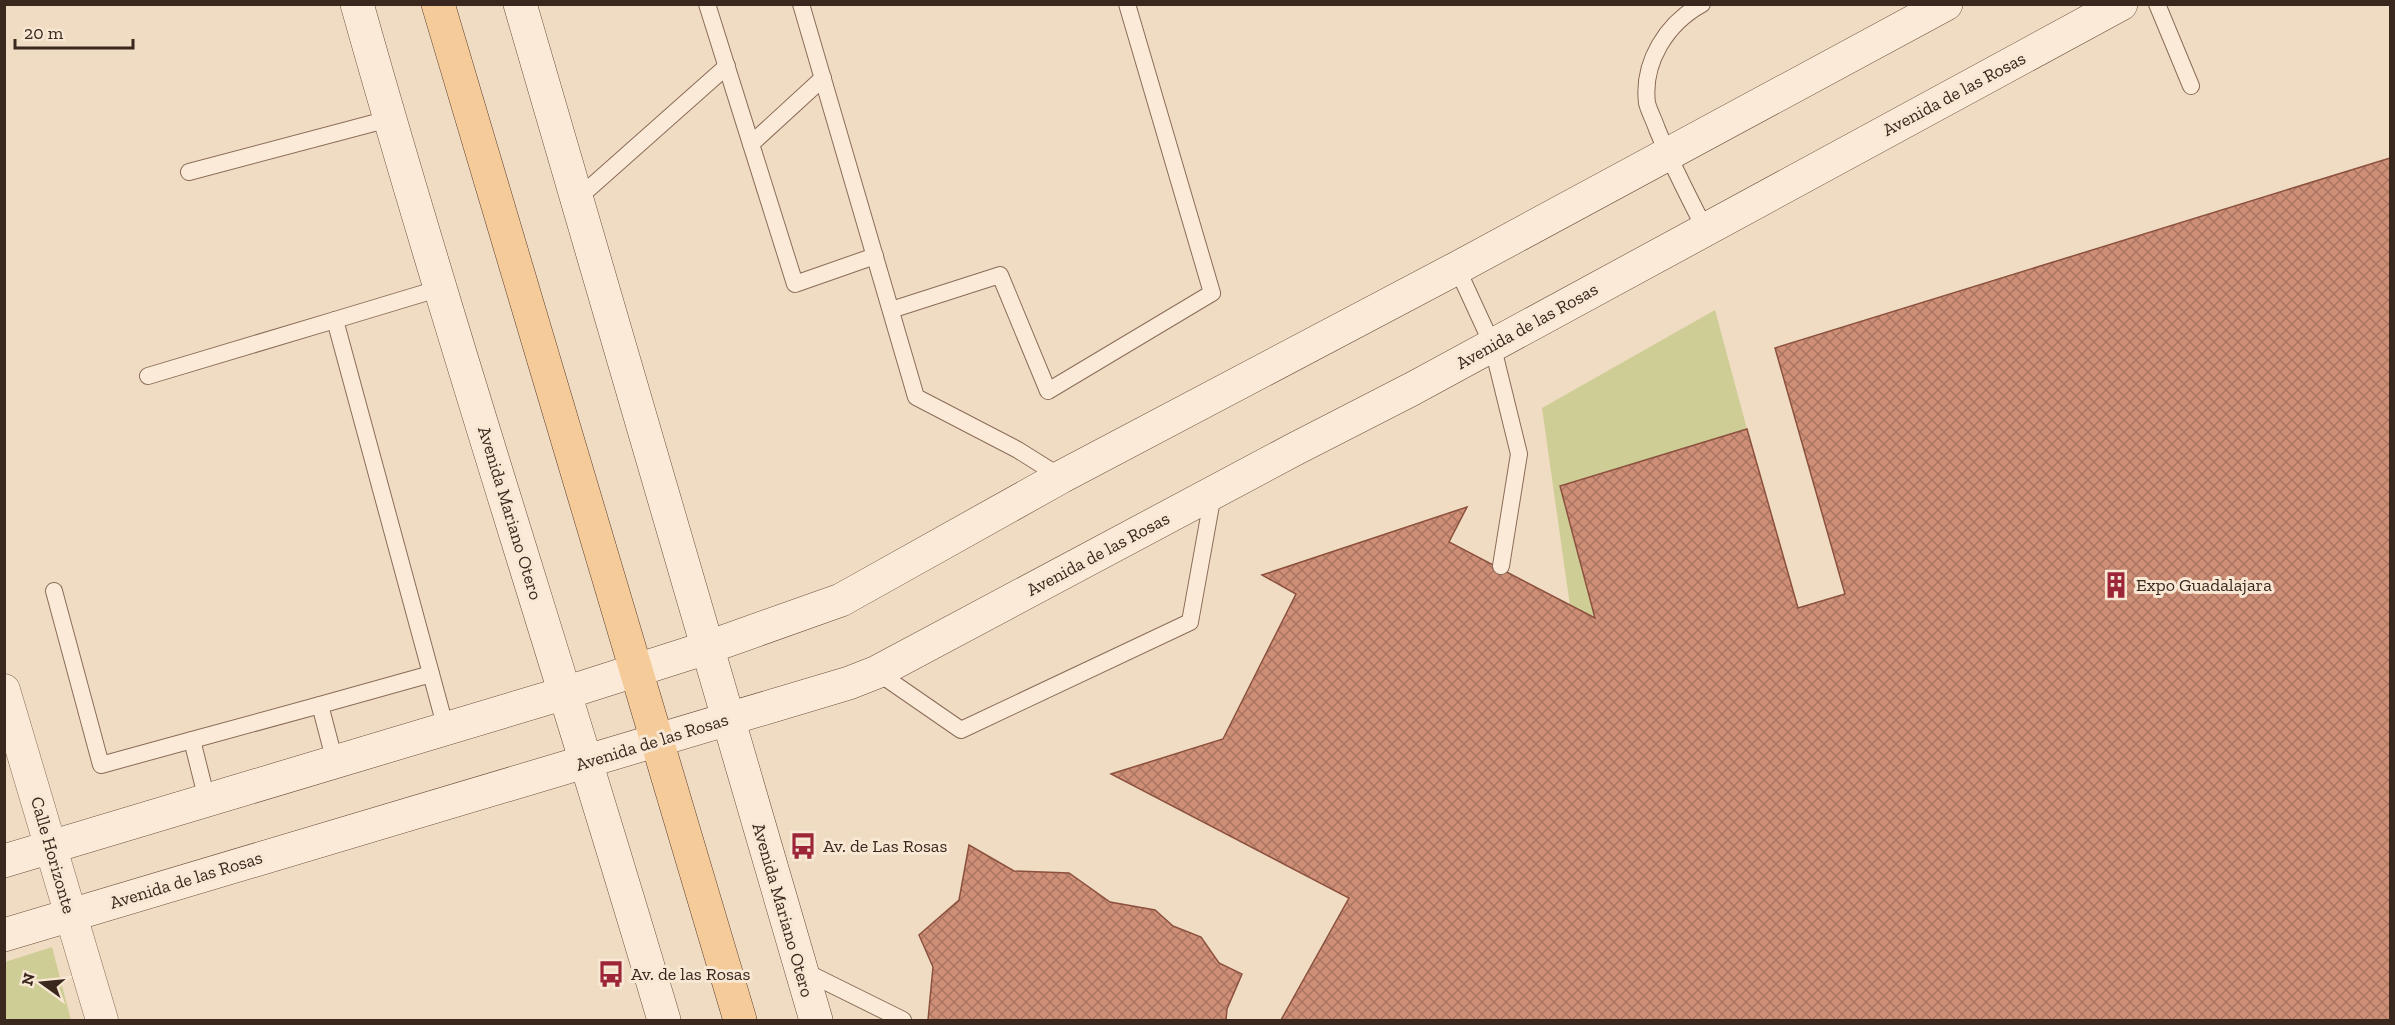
<svg xmlns="http://www.w3.org/2000/svg" width="2395" height="1025" viewBox="0 0 2395 1025" font-family="'Zilla Slab',serif">
	<style>
		.garden { fill: #cfcd96 }
		.building { fill: url(#building-cross-hatch); stroke: #8b513e; stroke-width: 1.5 }
		.lines { fill: none; stroke-linecap: round; stroke-linejoin: round }
		.lane-casing { stroke: #8b6c59; stroke-width: 18 }
		.street-casing { stroke: #8b6c59; stroke-width: 33 }
		.secondary-casing { stroke: #6d4d3c; stroke-width: 34 }
		.primary-casing { stroke: #593b2d; stroke-width: 34 }
		.lane { stroke: #faead7; stroke-width: 16 }
		.street { stroke: #faead7; stroke-width: 32 }
		.secondary { stroke: #faead7; stroke-width: 33 }
		.primary { stroke: #f4cb99; stroke-width: 33 }
		.labels { text-anchor: middle; stroke-width: 6; stroke-linejoin: round; paint-order: stroke }
		.street-label { font-size: 18px; fill: #3a271e; stroke: #f7e7d3 }
		.poi-label { font-size: 18px; fill: #3a271e; stroke: #f7e7d3; text-anchor: start }
	</style>
	<defs>
		<pattern id="building-cross-hatch" width="8" height="8" patternUnits="userSpaceOnUse" patternTransform="scale(1.5)"><rect width="8" height="8" fill="#cf8f77"/><path d="M0 0l8 8M0 8l8-8" fill="none" stroke="#a97561"/></pattern>
	</defs>
	<rect width="100%" height="100%" fill="#f0dcc3"/>
	<!-- garden -->
	<g class="garden">
		<polygon points="1715,310 1747,429 1560,486 1595,618 1570,606 1542,408"/>
		<polygon points="52,947 71,1020 5,1020 5,962"/>
	</g>
	<!-- building -->
	<g class="building">
		<polygon points="2390,158 2390,1020 1281,1020 1349,898 1111,774 1223,739 1296,594 1262,575 1467,507 1449,542 1595,618 1560,486 1747,429 1798,608 1845,594 1775,348"/>
		<polygon points="969,845 1014,871 1069,873 1110,902 1155,910 1173,926 1201,937 1219,963 1242,974 1227,1009 1226,1020 928,1020 933,967 919,935 959,900"/>
	</g>
	<g class="lines">
		<defs>
			<g id="lane">
				<polyline points="707,4 795,284 875,256"/>
				<polyline points="801,4 916,397 1018,450 1061,477"/>
				<path d="M1702,4C1667,23 1642,62 1647,103C1649,111 1654,120 1657,129C1671,163 1688,196 1705,229"/>
				<polyline points="2157,4 2191,86"/>
				<polyline points="751,144 823,78"/>
				<polyline points="189,172 389,119"/>
				<polyline points="576,200 727,66"/>
				<polyline points="1457,268 1492,344 1519,454 1501,566"/>
				<polyline points="441,288 335,320 446,729"/>
				<polyline points="891,310 1000,275 1048,391 1212,293 1127,4"/>
				<polyline points="148,376 335,320"/>
				<polyline points="54,591 101,765 192,740"/>
				<polyline points="877,672 961,730 1190,622 1213,494"/>
				<polyline points="335,762 320,705 431,674"/>
				<polyline points="207,800 192,740 320,705"/>
				<polyline points="802,970 903,1020"/>
			</g>
			<polyline id="street" points="4,690 102,1020"/>
			<g id="secondary">
				<path d="M357,4C453,345 564,681 664,1020"/>
				<polyline points="520,4 816,1020"/>
				<polyline points="4,861 565,693 706,648 841,600 1061,477 1457,268 1946,4"/>
				<polyline points="4,935 849,683 877,672 1295,449 1412,389 2121,4"/>
			</g>
			<polyline id="primary" points="438,4 740,1020"/>
		</defs>
		<!-- lane casing -->
		<use href="#lane" class="lane-casing"/>
		<!-- street casing -->
		<use href="#street" class="street-casing"/>
		<!-- secondary casing -->
		<use href="#secondary" class="secondary-casing"/>
		<!-- primary casing -->
		<use href="#primary" class="primary-casing"/>
		<!-- lane -->
		<use href="#lane" class="lane"/>
		<!-- street -->
		<use href="#street" class="street"/>
		<!-- secondary -->
		<use href="#secondary" class="secondary"/>
		<!-- primary -->
		<use href="#primary" class="primary"/>
	</g>
	<!-- icons -->
	<defs>
		<symbol id="building-bare" viewBox="-9 -9 18 18"><path d="M-4-6H4V6H1V3H-1V6H-4ZM-2.5-4.3h1.7v1.8h-1.7ZM.8-4.3h1.7v1.8H.8ZM-2.5-1h1.7V.8h-1.7ZM.8-1h1.7V.8H.8Z" fill="#9c2638" stroke="#f7e7d3" stroke-width="2.5" paint-order="stroke"/></symbol>
		<symbol id="bus-bare" viewBox="-9 -9 18 18"><path d="M-5-6H5V4H4V6H2V4H-2V6H-4V4H-5ZM-3.5-4V0h7V-4ZM-3.5 1.2v1.5H-2V1.2ZM2 1.2v1.5H3.5V1.2Z" fill="#9c2638" stroke="#f7e7d3" stroke-width="2.5" paint-order="stroke"/></symbol>
	</defs>
	<g fill-rule="evenodd">
		<use href="#building-bare" x="2097" y="566" width="38" height="38"/>
		<use href="#bus-bare" x="784" y="827" width="38" height="38"/>
		<use href="#bus-bare" x="592" y="955" width="38" height="38"/>
	</g>
	<g class="labels">
		<!-- street labels -->
		<g class="street-label">
			<text transform="translate(1954 94) rotate(-28)" y="6">Avenida de las Rosas</text>
			<text transform="translate(1527 326) rotate(-29)" y="6">Avenida de las Rosas</text>
			<text transform="translate(510 513) rotate(73)" y="6">Avenida Mariano Otero</text>
			<text transform="translate(1098 554) rotate(-28)" y="6">Avenida de las Rosas</text>
			<text transform="translate(652 742) rotate(-17)" y="6">Avenida de las Rosas</text>
			<text transform="translate(53 855) rotate(74)" y="6">Calle Horizonte</text>
			<text transform="translate(186 880) rotate(-17)" y="6">Avenida de las Rosas</text>
			<text transform="translate(783 910) rotate(74)" y="6">Avenida Mariano Otero</text>
		</g>
		<!-- poi labels -->
		<g class="poi-label">
			<text x="2136" y="591">Expo Guadalajara</text>
			<text x="823" y="852">Av. de Las Rosas</text>
			<text x="631" y="980">Av. de las Rosas</text>
		</g>
	</g>
	<!-- border -->
	<rect width="2395" height="1025" fill="none" stroke="#3a271e" stroke-width="12"/>
	<!-- north arrow -->
	<g transform="translate(42 983) rotate(285)" stroke="#f7e7d3" stroke-width="4.5" paint-order="stroke">
	<path d="M0-4.5L10 22L0 15L-10 22Z" fill="#3a271e"/>
	<text y="-9" font-size="16" font-weight="bold" text-anchor="middle" fill="#3a271e">N</text>
	</g>
	<!-- scale -->
	<path d="M15 39v9h118v-9" fill="none" stroke="#3a271e" stroke-width="3"/>
	<text x="24" y="39" font-size="18" fill="#3a271e" stroke="#f7e7d3" stroke-width="4.5" paint-order="stroke">20 m</text>
</svg>
